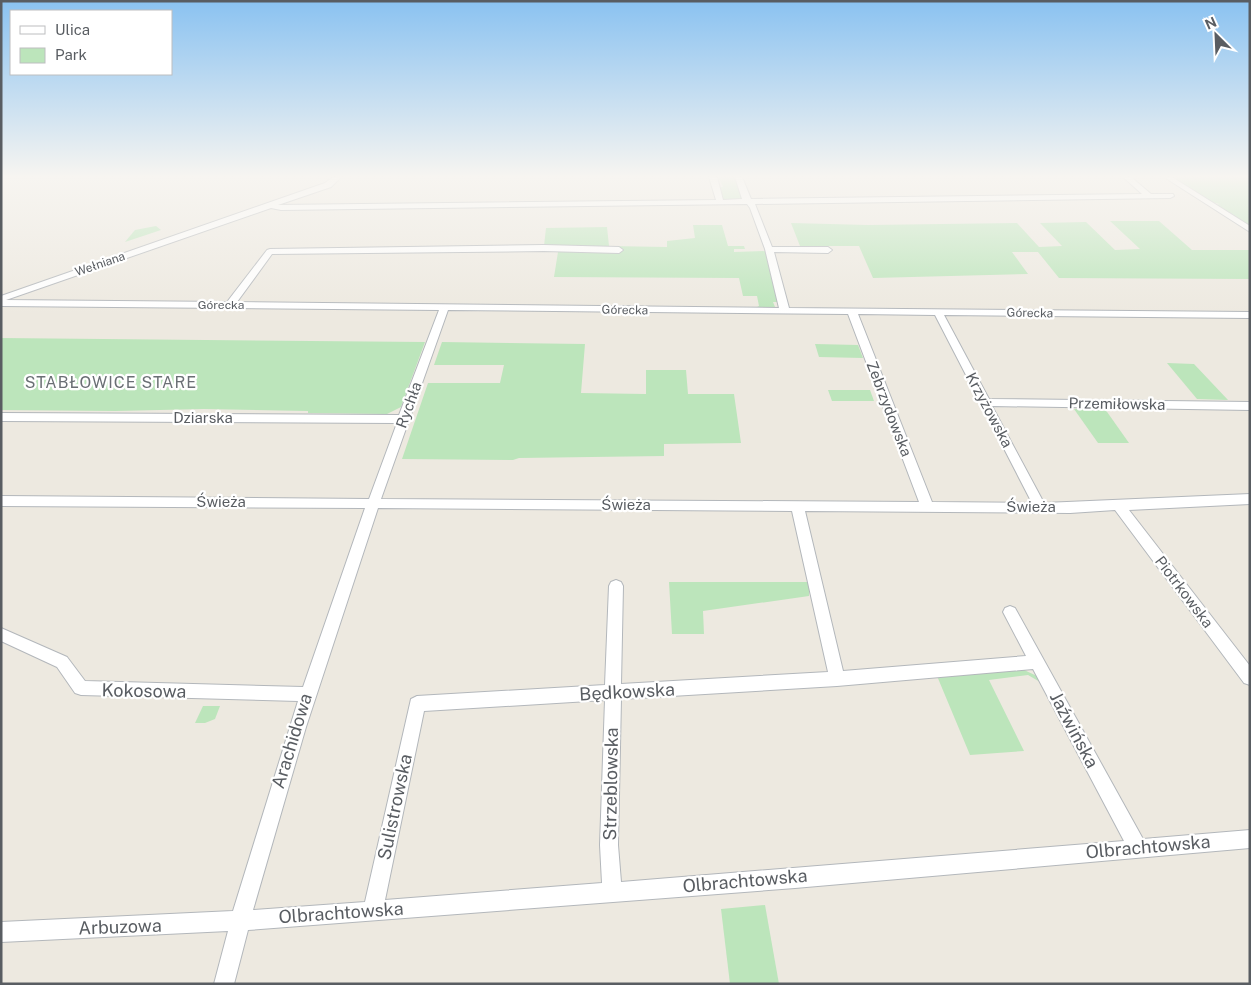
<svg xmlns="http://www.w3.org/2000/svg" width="1251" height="985" viewBox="0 0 1251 985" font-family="'Public Sans',sans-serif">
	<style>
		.green { fill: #bce5bb }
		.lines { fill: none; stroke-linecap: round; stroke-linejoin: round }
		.minor-casing { stroke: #b3b7bb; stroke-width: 2 }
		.minor { fill: #fff; fill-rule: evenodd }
		.labels { text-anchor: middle; stroke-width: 4.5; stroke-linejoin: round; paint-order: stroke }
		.far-street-label { font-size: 12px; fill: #595d62; stroke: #fff }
		.street-label { font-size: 15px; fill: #595d62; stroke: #fff }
		.neighbourhood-label { font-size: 16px; letter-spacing: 1px; fill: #6a6f74; stroke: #fff }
		.near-street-label { font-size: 18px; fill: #595d62; stroke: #fff }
	</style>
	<rect width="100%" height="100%" fill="#ede9e0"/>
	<!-- green -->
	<g class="green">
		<polygon points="715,177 735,177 743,200 721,199 719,187 723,187 720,180 716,180"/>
		<polygon points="1169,177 1250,177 1250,228 1214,205 1220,204 1210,202"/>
		<polygon points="1110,221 1159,221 1192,250 1250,250 1250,279 1059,278 1038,252 1012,252 1028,274 873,278 859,246 800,246 791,223 868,225 1017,223 1039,247 1062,246 1040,223 1086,222 1115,250 1140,249"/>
		<polygon points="693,225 722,225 728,246 744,246 745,249 734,249 734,252 767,251 780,302 773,302 775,307 757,307 759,306 757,296 743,296 739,278 554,277 558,252 618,251 608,246 544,246 546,228 607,227 609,246 667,247 667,241 695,238"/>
		<polygon points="156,226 161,230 125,242 135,230"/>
		<polygon points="1,338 425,342 401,407 387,414 308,413 308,411 204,409 115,411 1,410"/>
		<polygon points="442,342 585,344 581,393 646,394 646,370 686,370 688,394 734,394 741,443 664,444 664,456 519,458 513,460 402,459 428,383 500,383 504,365 434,365"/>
		<polygon points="815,344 858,345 863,358 819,357"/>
		<polygon points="1167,363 1194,364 1228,400 1197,399"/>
		<polygon points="828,390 870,390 874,401 832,401"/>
		<polygon points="1074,409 1105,409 1129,443 1098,443"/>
		<polygon points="669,582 809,582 809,596 703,611 704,634 672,634"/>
		<polygon points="1022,669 1037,676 1040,682 1028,675 989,680 1024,751 970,755 937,676"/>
		<polygon points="203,706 220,706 215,719 205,723 195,723"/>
		<polygon points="765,905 779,984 730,984 721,909"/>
	</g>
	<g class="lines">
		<defs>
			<g id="minor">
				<path d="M333,177H341L331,187L278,205L716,200L709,177H717L723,200L742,199L735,177H742L751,199L1142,194L1123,177H1131L1151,194H1173L1174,196L1170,198L755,204L772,247H828L832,250L828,253L774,252L789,308L1250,312V318L944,315L989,399L1250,402V410L992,406L1044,503L1250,494V504L1129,510L1250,666V685L1244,683L1115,510L1070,513L805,511L843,671L1026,656L1003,612L1005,608L1010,606L1015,608L1143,839L1250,830V848L795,888L248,930L234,984H214L228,931L1,942V922L233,911L298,701L81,695L75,693L57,667L1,641V628L67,657L85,681L303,687L365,508L1,506V496L369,499L397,423L1,421V413L399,415L439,310L1,306V296L325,183ZM747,204L750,208L765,249L779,308L237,302L272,254L544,251L619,253L623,250L619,247L544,245L270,249L267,250L227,302L6,300L271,208L281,210ZM448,310L848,314L919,502L381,499ZM858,314L935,315L1032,503L932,502ZM378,508L792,511L828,672L621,684L623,586L621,582L616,580L611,582L609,586L605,685L417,696L411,699L365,902L253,910L306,727ZM1033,669L1124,841L621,882L618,845L621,699L837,686ZM605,700L600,845L602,883L385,900L424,711Z"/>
				<polygon points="1164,177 1172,177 1250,226 1250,232"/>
			</g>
		</defs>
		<!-- minor casing -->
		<use href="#minor" class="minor-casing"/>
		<!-- minor -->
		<use href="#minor" class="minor"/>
	</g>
	<!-- sky -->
	<linearGradient id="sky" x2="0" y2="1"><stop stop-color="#8ac2f1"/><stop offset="0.56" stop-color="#f7f5f1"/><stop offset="1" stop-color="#f7f5f1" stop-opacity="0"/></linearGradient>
	<rect width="1251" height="315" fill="url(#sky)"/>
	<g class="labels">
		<!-- far-street labels -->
		<g class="far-street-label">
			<text transform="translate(100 264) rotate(-19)" y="4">Wełniana</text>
			<text x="221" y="309">Górecka</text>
			<text transform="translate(625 310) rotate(1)" y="4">Górecka</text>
			<text transform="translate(1030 313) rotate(1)" y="4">Górecka</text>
		</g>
		<!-- street labels -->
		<g class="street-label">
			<text transform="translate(1117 404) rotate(1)" y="5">Przemiłowska</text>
			<text transform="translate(409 405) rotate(-70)" y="5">Rychła</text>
			<text transform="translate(889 409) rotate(69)" y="5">Zebrzydowska</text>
			<text transform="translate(989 410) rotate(62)" y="5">Krzyżowska</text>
			<text x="203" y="423">Dziarska</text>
			<text x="221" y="507">Świeża</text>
			<text x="626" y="510">Świeża</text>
			<text x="1031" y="512">Świeża</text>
			<text transform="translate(1184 592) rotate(53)" y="5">Piotrkowska</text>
		</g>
		<!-- neighbourhood labels -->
		<g class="neighbourhood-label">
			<text x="111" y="388">STABŁOWICE STARE</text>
		</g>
		<!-- near-street labels -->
		<g class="near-street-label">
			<text transform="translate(144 691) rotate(1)" y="6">Kokosowa</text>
			<text transform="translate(627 692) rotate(-3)" y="6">Będkowska</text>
			<text transform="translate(1074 730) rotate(62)" y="6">Jaźwińska</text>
			<text transform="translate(292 741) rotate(-73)" y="6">Arachidowa</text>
			<text transform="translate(611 784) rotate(-89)" y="6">Strzeblowska</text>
			<text transform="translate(395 807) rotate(-78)" y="6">Sulistrowska</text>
			<text transform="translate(1148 847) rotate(-5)" y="6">Olbrachtowska</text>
			<text transform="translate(745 881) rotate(-5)" y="6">Olbrachtowska</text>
			<text transform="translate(341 913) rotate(-4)" y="6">Olbrachtowska</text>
			<text transform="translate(120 927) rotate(-2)" y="6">Arbuzowa</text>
		</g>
	</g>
	<!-- border -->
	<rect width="1251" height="985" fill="none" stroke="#595d62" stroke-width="5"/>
	<!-- legend -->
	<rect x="10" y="10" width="162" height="65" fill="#ffffff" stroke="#bdbec0"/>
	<rect x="20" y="26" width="25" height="8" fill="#ffffff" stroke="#bdbec0"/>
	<text x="55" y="35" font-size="15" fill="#595d62">Ulica</text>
	<rect x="20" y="48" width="25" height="15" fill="#bce5bb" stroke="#bdbec0"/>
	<text x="55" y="60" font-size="15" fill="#595d62">Park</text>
	<!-- north arrow -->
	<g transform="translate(1216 35) rotate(336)" stroke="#ffffff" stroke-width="4" paint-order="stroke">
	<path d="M0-4L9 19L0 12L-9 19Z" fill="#595d62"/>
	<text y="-8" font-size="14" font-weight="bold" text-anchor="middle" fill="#595d62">N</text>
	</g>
</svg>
